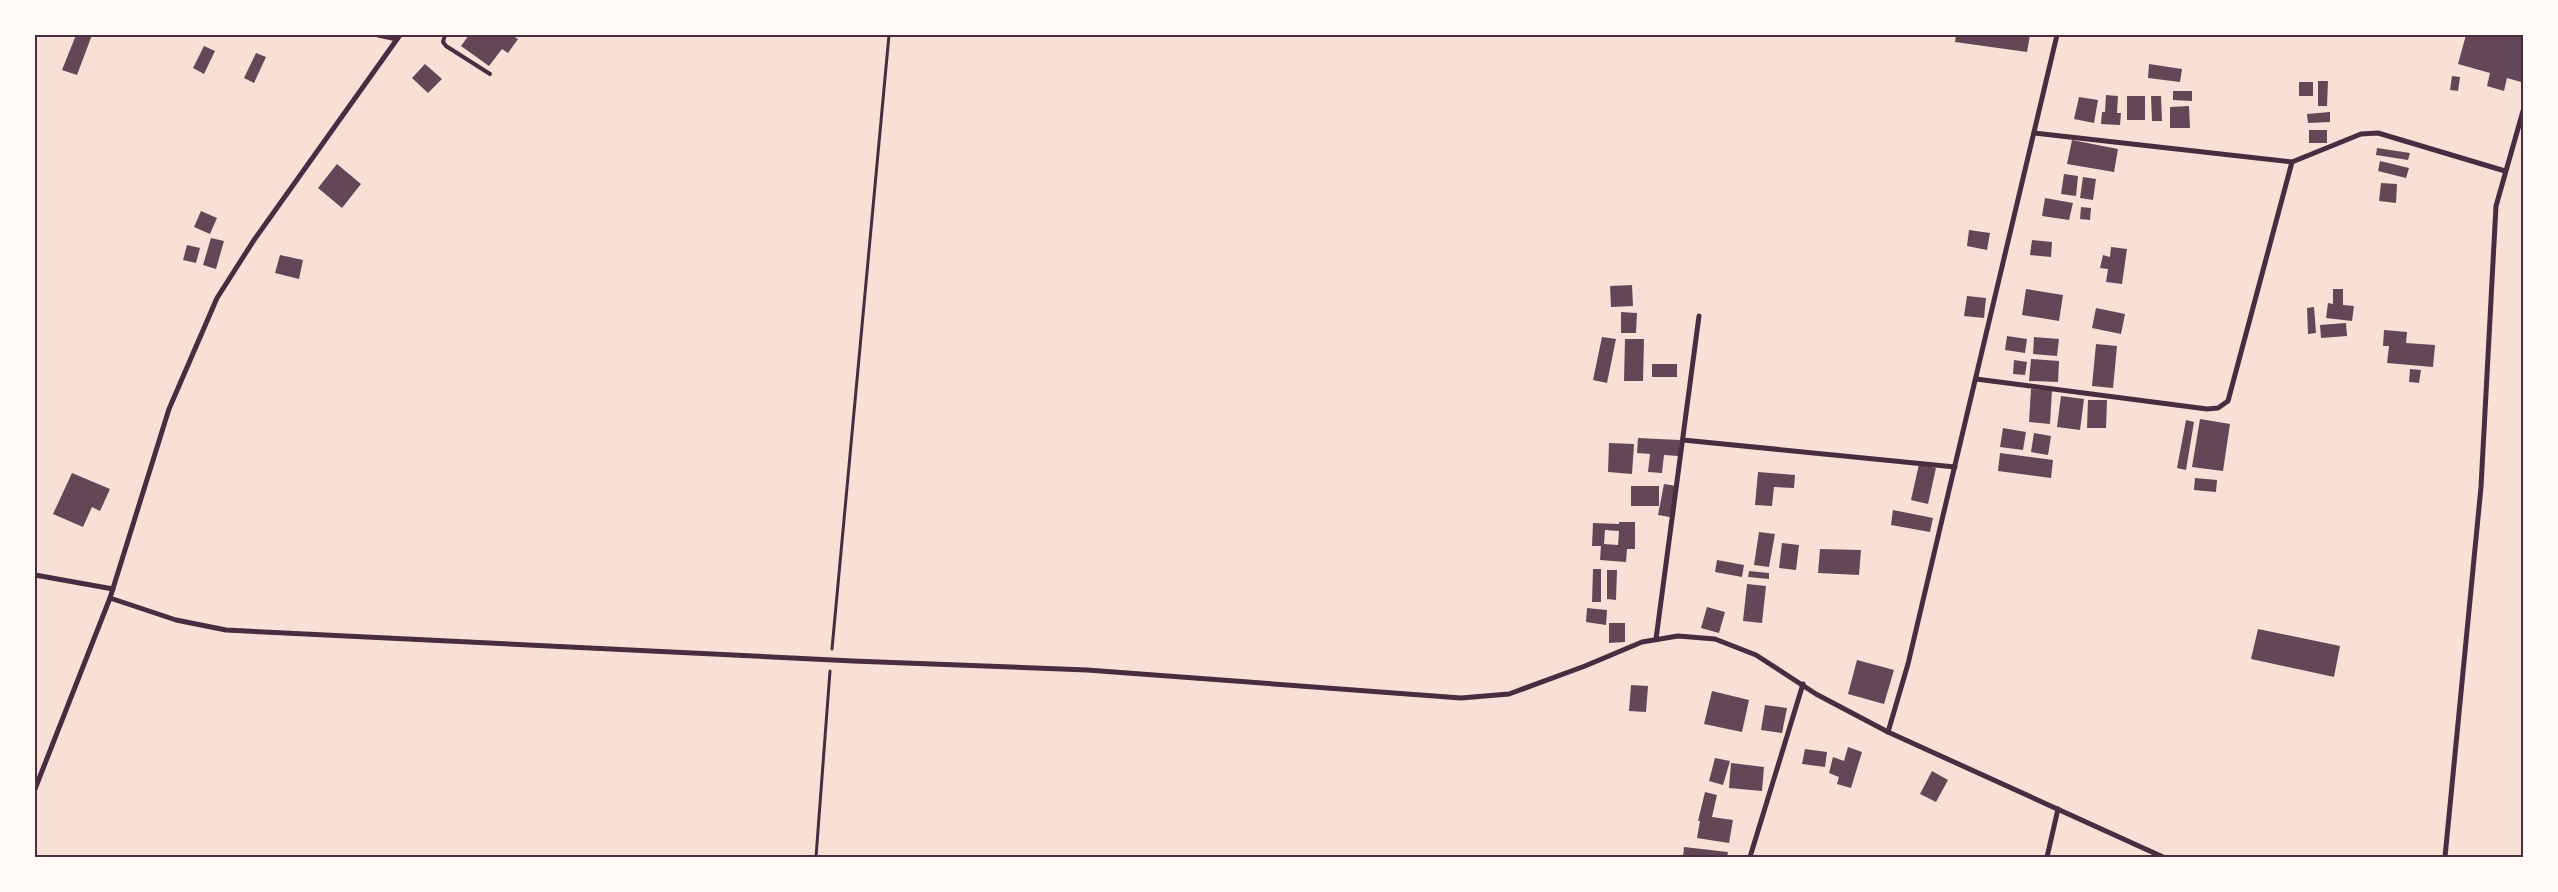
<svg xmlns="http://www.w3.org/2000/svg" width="2558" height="892" viewBox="0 0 2558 892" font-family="Signika,sans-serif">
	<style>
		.building { fill: #644757; fill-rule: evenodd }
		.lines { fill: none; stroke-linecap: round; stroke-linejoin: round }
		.path { stroke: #4a2c40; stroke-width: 3 }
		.service { stroke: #4a2c40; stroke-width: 4 }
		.minor { stroke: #4a2c40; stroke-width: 5 }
		.neatline { fill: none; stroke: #4a2c40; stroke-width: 2 }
	</style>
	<rect width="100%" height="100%" fill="#f7e1d7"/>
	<!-- building -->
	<g class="building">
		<polygon points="76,35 92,35 77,75 62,70"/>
		<polygon points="469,35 511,35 518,39 508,53 502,49 489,66 461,46"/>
		<polygon points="1956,35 2030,35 2027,52 1955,42"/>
		<polygon points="2466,35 2523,35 2523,74 2521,82 2507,78 2504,91 2487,86 2490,73 2458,64"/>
		<polygon points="204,46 215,51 204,74 193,68"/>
		<polygon points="256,53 266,57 254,83 244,78"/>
		<polygon points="425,64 442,79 428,93 412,78"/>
		<polygon points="2149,64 2182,69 2180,82 2148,78"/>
		<polygon points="2452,76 2460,77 2458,91 2450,90"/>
		<polygon points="2318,81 2328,81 2327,106 2318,106"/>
		<rect x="2299" y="82" width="14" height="14"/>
		<polygon points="2173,91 2192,91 2192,101 2173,100"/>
		<polygon points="2106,95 2118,96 2117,113 2121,113 2120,125 2101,124 2102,112 2105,112"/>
		<rect x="2127" y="96" width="18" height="24"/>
		<polygon points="2151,96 2161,96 2162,121 2152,121"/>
		<polygon points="2079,97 2098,100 2094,123 2074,119"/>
		<polygon points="2189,106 2190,128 2170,128 2170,107"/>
		<polygon points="2330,112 2330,122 2308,123 2307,114"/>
		<rect x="2309" y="130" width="18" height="13"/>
		<polygon points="2072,140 2118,149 2114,172 2067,164"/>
		<polygon points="2377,148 2410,153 2408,160 2376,155"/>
		<polygon points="2380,161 2409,168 2406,178 2378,171"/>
		<polygon points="337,164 361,184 342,208 318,188"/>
		<polygon points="2064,174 2078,176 2076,196 2061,194"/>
		<polygon points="2083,177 2096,179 2093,200 2080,198"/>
		<polygon points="2381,183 2397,184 2396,203 2379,201"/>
		<polygon points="2045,198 2073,203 2069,220 2042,216"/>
		<polygon points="2081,207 2091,208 2090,220 2080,219"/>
		<polygon points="201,211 217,218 210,234 194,227"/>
		<polygon points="1969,230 1990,233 1987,250 1967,246"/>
		<polygon points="211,238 224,241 216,269 203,265"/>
		<polygon points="2032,240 2052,242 2051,257 2030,255"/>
		<polygon points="187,245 200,248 196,263 183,260"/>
		<polygon points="2111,247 2127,249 2122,284 2106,282 2108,269 2100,268 2103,255 2110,257"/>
		<polygon points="280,255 303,260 299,279 275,273"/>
		<polygon points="1632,285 1633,306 1611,307 1610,286"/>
		<polygon points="2026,289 2063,295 2059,321 2022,315"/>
		<polygon points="2333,289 2343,289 2343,305 2354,306 2352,321 2326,318 2328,303 2333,304"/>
		<polygon points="1967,296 1986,298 1984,318 1964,316"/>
		<polygon points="2314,307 2316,333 2308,334 2307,308"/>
		<polygon points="2096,308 2125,314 2121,334 2092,328"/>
		<polygon points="1621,312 1637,313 1636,333 1621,333"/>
		<polygon points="2346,323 2347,336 2321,338 2320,325"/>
		<polygon points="2384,330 2407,332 2406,343 2435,345 2433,367 2387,363 2389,346 2383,346"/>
		<polygon points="2007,336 2027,339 2025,353 2005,350"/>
		<polygon points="1602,337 1616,339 1607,383 1593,380"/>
		<polygon points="2034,337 2059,339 2057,356 2033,354"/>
		<polygon points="1625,339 1644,339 1643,381 1624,381"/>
		<polygon points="2096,344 2117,346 2113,388 2092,386"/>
		<polygon points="2031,359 2059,361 2058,382 2029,381"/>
		<polygon points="2014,360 2027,362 2025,375 2013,374"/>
		<rect x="1652" y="364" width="25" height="13"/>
		<polygon points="2410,369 2421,370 2419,383 2409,382"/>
		<polygon points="2031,389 2052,390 2050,424 2029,422"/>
		<polygon points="2061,396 2084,399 2080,430 2057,427"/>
		<polygon points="2088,400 2107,400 2106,428 2087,428"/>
		<polygon points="2200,419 2230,424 2223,471 2192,467"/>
		<polygon points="2186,420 2194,422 2186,470 2177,468"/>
		<polygon points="2003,428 2026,432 2023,450 2000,447"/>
		<polygon points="2034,433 2051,436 2048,455 2031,452"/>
		<polygon points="1638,438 1680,440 1679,456 1664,455 1662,473 1648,472 1650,454 1637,453"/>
		<polygon points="1609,443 1634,444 1632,474 1608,472"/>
		<polygon points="2000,453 2053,460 2051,478 1998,471"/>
		<polygon points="1919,464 1936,468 1928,504 1911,500"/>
		<polygon points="1758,472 1795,475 1794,488 1774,487 1772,506 1755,505"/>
		<polygon points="72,473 110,489 100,511 92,507 83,527 53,514"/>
		<polygon points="2195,478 2217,480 2216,492 2194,490"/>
		<polygon points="1664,484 1676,486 1670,517 1658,515"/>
		<rect x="1631" y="486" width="28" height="20"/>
		<polygon points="1893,510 1933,518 1930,532 1891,525"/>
		<path d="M1619,522H1635V549H1627L1626,562L1600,560L1601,546H1592L1593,523L1619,524ZM1605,530L1619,531L1618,545L1604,544Z"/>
		<polygon points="1759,532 1775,534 1769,567 1754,565"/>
		<polygon points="1782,543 1799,545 1796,570 1779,568"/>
		<polygon points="1820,549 1861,550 1859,575 1818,573"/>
		<polygon points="1717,560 1744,565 1742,577 1715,572"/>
		<polygon points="1593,569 1601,569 1601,602 1592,602"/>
		<polygon points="1607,570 1617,570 1616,600 1607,599"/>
		<polygon points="1749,571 1769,573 1769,579 1748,577"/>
		<polygon points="1747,584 1766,586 1762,623 1743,621"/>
		<polygon points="1707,607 1725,612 1719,633 1701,628"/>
		<polygon points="1587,608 1607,610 1606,625 1586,622"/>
		<polygon points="1609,623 1625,623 1625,642 1609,643"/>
		<polygon points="2258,629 2340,646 2334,677 2251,659"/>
		<polygon points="1857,660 1894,670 1884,704 1848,694"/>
		<polygon points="1631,685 1648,686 1646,712 1629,711"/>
		<polygon points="1712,691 1749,700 1742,732 1704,724"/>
		<polygon points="1765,705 1787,708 1782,733 1761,730"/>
		<polygon points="1848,747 1862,752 1851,788 1837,784 1839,777 1829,773 1833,757 1844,761"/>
		<polygon points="1805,749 1827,752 1825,767 1802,764"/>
		<polygon points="1715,758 1730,761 1723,785 1709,781"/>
		<polygon points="1731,763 1764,767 1762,791 1729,788"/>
		<polygon points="1932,771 1948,780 1936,802 1920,794"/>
		<polygon points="1705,792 1717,795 1712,817 1733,820 1729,843 1697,838 1700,821 1698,821"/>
		<polygon points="1684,847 1728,852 1727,857 1683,857"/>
	</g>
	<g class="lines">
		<!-- path -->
		<g class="path">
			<polyline points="832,649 889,35"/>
			<polyline points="816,857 830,671"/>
		</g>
		<!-- service -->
		<polyline class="service" points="445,35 443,42 446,46 490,74"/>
		<!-- minor -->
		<g class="minor">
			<polyline points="378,35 397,39"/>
			<polyline points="2057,35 1941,524 1908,664 1888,732 2163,857"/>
			<polyline points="2034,133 2292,162"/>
			<polyline points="1976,379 2207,409 2218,408 2228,401 2292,162 2361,134 2378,133 2505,171"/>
			<polyline points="1683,440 1955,467"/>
			<polyline points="35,575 113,589"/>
			<polyline points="110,598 176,620 226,630 853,661 1087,670 1461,698 1509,694 1585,666 1642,642 1678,636 1715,639 1756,655 1816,694 1888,732"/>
			<polyline points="1656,639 1699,316"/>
			<polyline points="35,789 110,598 169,409 217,298 254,240 400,35"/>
			<polyline points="1750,857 1803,684"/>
			<polyline points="2047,857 2058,809"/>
			<polyline points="2445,857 2481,487 2496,206 2523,111"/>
		</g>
	</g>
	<!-- border -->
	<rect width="2558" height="892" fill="none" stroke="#fffaf5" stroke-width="72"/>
	<rect x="36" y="36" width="2486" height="820" class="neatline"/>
</svg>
